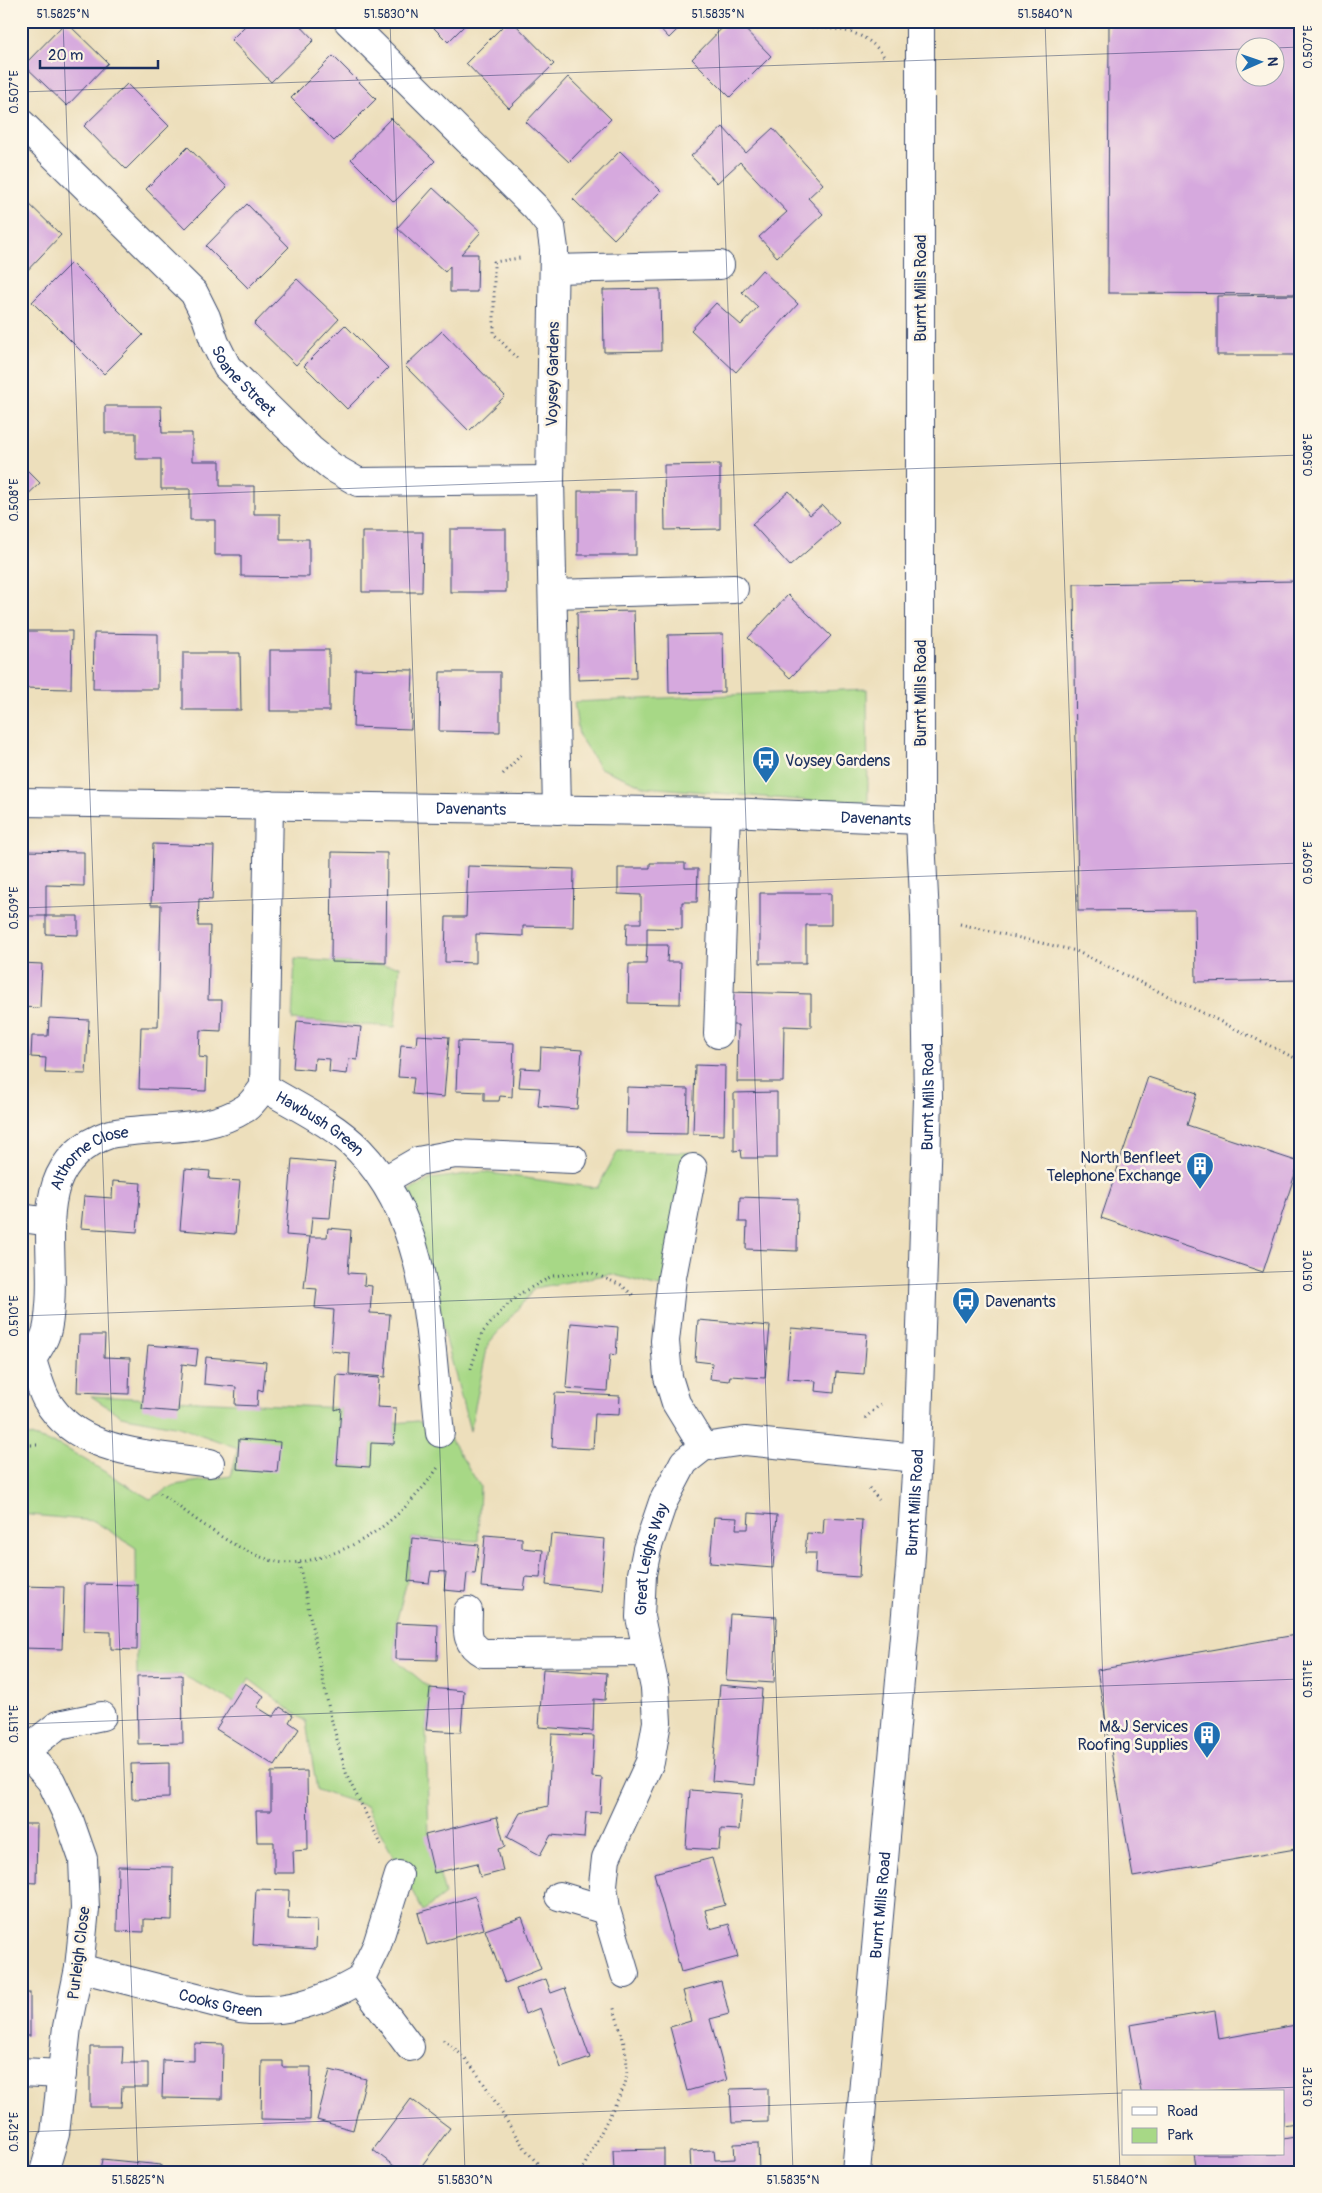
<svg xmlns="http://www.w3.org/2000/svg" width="1322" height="2193" viewBox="0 0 1322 2193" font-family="Pangolin,sans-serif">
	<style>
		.green { fill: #a7d886; stroke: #618472 }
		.building { fill: #d6a9de; fill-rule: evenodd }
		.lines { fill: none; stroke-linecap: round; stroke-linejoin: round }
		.minor-casing { stroke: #3a496c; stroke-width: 30 }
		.tertiary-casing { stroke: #3a496c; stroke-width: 30 }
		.path { stroke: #3a496c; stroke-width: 3; stroke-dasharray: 1 4; stroke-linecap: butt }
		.minor { stroke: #fff; stroke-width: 28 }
		.tertiary { stroke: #fff; stroke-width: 28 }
		.ticks { fill: none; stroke: #1b2f5e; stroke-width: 1; stroke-opacity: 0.45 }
		.labels { text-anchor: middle; stroke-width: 5; stroke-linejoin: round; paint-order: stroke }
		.street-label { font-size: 16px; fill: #1b2f5e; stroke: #fcf5e5 }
		.poi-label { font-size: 16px; fill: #1b2f5e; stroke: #fcf5e5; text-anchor: start }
		.neatline { fill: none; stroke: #1b2f5e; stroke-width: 2 }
		.ticks-label { font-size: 12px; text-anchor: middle; fill: #1b2f5e }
	</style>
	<rect width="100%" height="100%" fill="#fcf5e5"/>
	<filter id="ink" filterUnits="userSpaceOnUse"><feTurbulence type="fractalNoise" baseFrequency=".02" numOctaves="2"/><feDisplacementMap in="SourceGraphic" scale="10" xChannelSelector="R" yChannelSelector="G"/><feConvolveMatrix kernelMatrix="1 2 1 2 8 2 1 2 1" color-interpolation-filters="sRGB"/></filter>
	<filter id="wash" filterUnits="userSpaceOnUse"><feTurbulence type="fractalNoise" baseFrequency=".0096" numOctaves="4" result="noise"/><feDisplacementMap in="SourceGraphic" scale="20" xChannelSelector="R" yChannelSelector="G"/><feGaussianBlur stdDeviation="1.12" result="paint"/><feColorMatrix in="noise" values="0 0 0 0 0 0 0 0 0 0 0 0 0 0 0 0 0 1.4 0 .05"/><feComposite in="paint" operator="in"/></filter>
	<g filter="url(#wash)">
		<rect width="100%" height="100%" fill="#eddfbc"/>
		<!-- green -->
		<g class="green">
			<polygon points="867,689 868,806 646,787 600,768 579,736 574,702"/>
			<polygon points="295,959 400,966 395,1027 292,1020"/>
			<polygon points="618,1151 704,1153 682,1293 611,1274 535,1288 488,1344 470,1431 414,1217 405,1193 431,1179 482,1172 597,1188"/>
			<polygon points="91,1396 341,1408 338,1465 370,1467 371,1443 394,1444 395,1423 418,1421 451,1440 480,1486 478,1541 412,1538 407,1581 396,1623 395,1659 430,1688 426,1730 429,1837 445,1894 423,1911 366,1806 317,1790 306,1722 249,1679 234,1702 182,1675 137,1676 136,1548 94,1521 21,1514 21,1433 62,1446 150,1499 175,1485 231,1476 238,1448 179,1427 121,1416"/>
		</g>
		<g id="blocks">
			<!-- building -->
			<g class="building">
				<polygon points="250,21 296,21 314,40 271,82 231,40"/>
				<polygon points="427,21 469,21 448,42"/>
				<polygon points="508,21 512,21 554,64 509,108 466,63"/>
				<polygon points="653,21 686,21 669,38"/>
				<polygon points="729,21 737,21 771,56 730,97 692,59"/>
				<path d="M1109,21H1301V294L1108,293ZM1244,48H1274V78H1244Z"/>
				<polygon points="66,22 108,63 67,106 24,65"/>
				<polygon points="333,56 376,99 334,141 291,98"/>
				<polygon points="568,77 611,119 569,162 526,122"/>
				<polygon points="127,84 169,126 126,169 84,126"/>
				<polygon points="391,118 435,161 394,202 351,159"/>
				<polygon points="723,127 746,153 773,128 823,184 808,198 823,214 777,257 759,237 787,212 740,162 717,183 691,156"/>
				<polygon points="188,147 227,187 185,229 146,189"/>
				<polygon points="620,151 661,191 614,239 573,199"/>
				<polygon points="433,188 481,232 461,254 478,254 477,292 450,292 450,266 445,272 397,228"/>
				<polygon points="21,196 61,235 21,277"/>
				<polygon points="247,204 289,247 248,288 206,246"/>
				<polygon points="71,263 143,335 104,374 32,302"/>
				<polygon points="762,270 798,304 736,372 691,330 716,303 741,325 758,307 742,292"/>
				<polygon points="297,279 339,319 296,365 254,324"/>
				<polygon points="660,289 661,351 604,352 603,290"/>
				<polygon points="1301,295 1301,355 1217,355 1217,296"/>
				<polygon points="345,325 388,368 347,409 304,366"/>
				<polygon points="442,331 505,396 469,431 405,366"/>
				<polygon points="105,406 161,406 162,433 192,433 192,461 220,461 220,486 254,486 254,514 280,514 280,539 309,539 309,577 241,576 241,555 215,555 215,520 190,520 190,489 161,489 161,459 136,459 136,433 105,433"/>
				<polygon points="21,464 40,483 21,501"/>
				<polygon points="720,464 720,529 665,530 664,465"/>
				<rect x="578" y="491" width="58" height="64"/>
				<polygon points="789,491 810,515 822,505 839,523 790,566 752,524"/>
				<rect x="450" y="529" width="56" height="63"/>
				<polygon points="362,532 423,532 422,592 362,592"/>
				<polygon points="1301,581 1301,980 1196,982 1195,910 1078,911 1074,584"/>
				<polygon points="788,595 831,636 790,678 748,638"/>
				<polygon points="634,611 636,678 578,680 577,612"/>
				<polygon points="21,631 72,631 71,689 21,688"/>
				<polygon points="94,633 158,634 158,689 93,689"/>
				<polygon points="723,634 724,692 669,693 668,635"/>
				<rect x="270" y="650" width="59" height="61"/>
				<polygon points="183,653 240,653 241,710 183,710"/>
				<polygon points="355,669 413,670 411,729 353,727"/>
				<polygon points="440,672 500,672 500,732 439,731"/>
				<polygon points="153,844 214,846 212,900 199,899 198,926 210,926 208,1000 222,1000 221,1031 200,1030 199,1057 207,1058 206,1091 139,1089 141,1027 158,1027 161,905 151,905"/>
				<polygon points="21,851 84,852 84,886 46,885 46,916 21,916"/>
				<polygon points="332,852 387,853 386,963 331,962"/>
				<polygon points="650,863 685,863 685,869 698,869 697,902 682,902 682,929 647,928 647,945 626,945 627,923 641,923 641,895 618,894 618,868 650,868"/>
				<polygon points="468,866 574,869 573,927 523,926 523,936 476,934 476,963 445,962 446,917 466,917"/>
				<polygon points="760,893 831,893 831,925 806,925 806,963 760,963"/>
				<polygon points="46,916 78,916 78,935 46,934"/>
				<polygon points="647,945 668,945 667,962 681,962 680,1004 628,1003 629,964 646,964"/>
				<polygon points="21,963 42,964 40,1008 21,1007"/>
				<polygon points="729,992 811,994 811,1027 784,1026 783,1082 737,1082 738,1025 728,1025"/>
				<polygon points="49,1018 89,1020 86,1074 45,1073 46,1058 31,1057 32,1036 48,1036"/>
				<polygon points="297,1021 361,1027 357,1060 349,1059 347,1074 329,1072 330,1059 315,1058 314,1070 293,1068"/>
				<polygon points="417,1035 449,1037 444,1097 412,1094 414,1078 398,1077 401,1045 416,1046"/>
				<polygon points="458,1041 514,1043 512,1097 500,1096 499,1101 484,1101 484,1092 456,1091"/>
				<polygon points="541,1047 582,1050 577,1109 538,1106 540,1088 519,1087 521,1068 540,1069"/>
				<polygon points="695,1065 725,1066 724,1135 693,1134"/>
				<polygon points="1148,1077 1197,1093 1187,1125 1299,1162 1263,1272 1101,1218"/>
				<polygon points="627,1087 688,1089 687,1134 626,1133"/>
				<polygon points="777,1092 777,1158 742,1158 741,1150 734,1151 734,1093"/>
				<polygon points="292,1159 335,1163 330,1218 312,1217 310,1237 327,1237 328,1228 351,1230 348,1273 365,1274 364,1285 372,1286 370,1313 390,1314 385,1377 349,1374 350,1353 331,1351 334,1310 315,1308 317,1289 304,1288 310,1237 286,1235"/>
				<polygon points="185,1169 210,1171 209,1179 240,1181 235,1234 180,1230"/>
				<polygon points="113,1181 141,1183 137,1232 81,1228 84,1196 112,1198"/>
				<polygon points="740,1197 798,1199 797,1251 746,1249 747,1222 739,1222"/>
				<polygon points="698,1320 770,1326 765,1378 730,1376 729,1381 710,1379 712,1363 695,1361"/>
				<polygon points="571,1323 618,1327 616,1355 610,1354 607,1391 566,1388"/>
				<polygon points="791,1328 867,1334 864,1374 836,1372 834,1393 815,1391 816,1381 787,1379"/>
				<polygon points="79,1335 105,1335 104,1357 130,1358 129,1394 77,1392"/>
				<polygon points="148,1345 198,1349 196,1366 182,1364 178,1412 142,1409"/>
				<polygon points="206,1357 266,1362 263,1391 258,1389 257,1406 235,1405 236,1387 204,1384"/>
				<polygon points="337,1375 379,1378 377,1407 396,1408 394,1444 371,1443 370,1467 337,1465 341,1408 335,1410"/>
				<polygon points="555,1393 620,1396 619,1415 595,1414 593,1449 552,1447"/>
				<polygon points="239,1439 280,1442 277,1472 237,1469"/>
				<polygon points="749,1513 777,1515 773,1568 710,1563 714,1517 737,1518 736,1529 748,1529"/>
				<polygon points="824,1518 862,1520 859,1577 815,1574 816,1553 805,1553 807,1533 823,1534"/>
				<polygon points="551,1534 605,1539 601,1591 546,1585"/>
				<polygon points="485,1535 522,1538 522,1548 543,1550 540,1578 526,1577 524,1590 481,1587"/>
				<polygon points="412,1538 479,1545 475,1574 467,1573 465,1592 444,1590 446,1572 431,1571 429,1583 408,1581"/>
				<polygon points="85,1584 138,1585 137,1650 111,1649 111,1632 84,1631"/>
				<polygon points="21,1586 64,1587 62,1649 21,1648"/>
				<polygon points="730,1614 777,1617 774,1683 726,1680"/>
				<polygon points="396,1623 438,1625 437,1660 395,1659"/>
				<polygon points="1301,1634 1301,1848 1133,1877 1097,1670"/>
				<polygon points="543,1669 607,1673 605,1700 594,1699 593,1731 539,1727"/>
				<polygon points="182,1675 183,1743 138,1744 137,1676"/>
				<polygon points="245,1683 264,1696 257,1707 273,1717 280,1707 293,1715 289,1722 299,1729 275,1766 216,1729"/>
				<polygon points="720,1685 762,1689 755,1785 712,1781"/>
				<polygon points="430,1688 464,1691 461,1732 426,1730"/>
				<polygon points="552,1734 594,1736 592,1777 602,1778 600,1813 586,1812 584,1838 551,1835 540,1855 507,1837 520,1813 548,1806"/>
				<polygon points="169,1763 169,1798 132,1799 131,1764"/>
				<polygon points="307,1771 308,1850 293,1851 294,1873 274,1873 274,1842 257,1842 256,1811 271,1811 271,1772"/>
				<polygon points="690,1790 742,1794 739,1830 721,1829 719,1850 686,1848"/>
				<polygon points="497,1817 505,1847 498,1849 503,1871 480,1877 477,1863 434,1873 425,1835"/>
				<polygon points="21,1824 37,1824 36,1883 21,1882"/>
				<polygon points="712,1858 725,1905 705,1910 710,1929 729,1924 738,1957 681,1972 654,1873"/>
				<polygon points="118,1866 173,1867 172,1920 144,1919 144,1932 117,1931"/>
				<polygon points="256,1889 289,1890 288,1919 317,1920 316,1949 253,1945"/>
				<polygon points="475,1896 484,1929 427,1945 418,1913"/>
				<polygon points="522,1917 541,1969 505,1983 485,1930"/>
				<polygon points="546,1979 551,1993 565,1988 590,2058 561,2068 540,2008 525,2014 516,1989"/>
				<polygon points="721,1981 729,2014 710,2019 727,2080 687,2091 670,2027 691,2021 683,1991"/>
				<rect x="21" y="1993" width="9" height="43"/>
				<polygon points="1215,2011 1219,2039 1301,2024 1301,2122 1283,2125 1283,2092 1141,2092 1130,2025"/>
				<polygon points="194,2043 223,2044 222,2099 162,2098 163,2060 194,2061"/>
				<polygon points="90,2047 123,2047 122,2063 148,2063 148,2087 122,2087 121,2107 90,2107"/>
				<polygon points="262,2061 283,2061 283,2067 311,2067 310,2120 261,2119"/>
				<polygon points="330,2070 366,2079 353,2130 317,2120"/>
				<polygon points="768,2088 768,2122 732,2123 730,2089"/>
				<polygon points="411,2099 450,2128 417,2172 402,2172 373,2150"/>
				<polygon points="1301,2136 1301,2172 1197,2172 1194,2154 1283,2154 1283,2139"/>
				<polygon points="758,2143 759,2172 691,2172 690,2151 714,2150 715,2160 735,2159 734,2144"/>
				<polygon points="664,2149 664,2172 614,2172 613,2150"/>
				<polygon points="102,2159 161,2165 160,2172 100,2172"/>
			</g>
		</g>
	</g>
	<g filter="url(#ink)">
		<use href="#blocks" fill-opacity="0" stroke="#3a496c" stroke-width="1"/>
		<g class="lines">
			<defs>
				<g id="minor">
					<polyline points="348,21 536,208 551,227 554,249 550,480 557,810"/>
					<path id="s1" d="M21,123L194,293L206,317L215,343L227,367L310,449L332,467L358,482L550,480"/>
					<polyline points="554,269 720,265"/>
					<polyline points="553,594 734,589"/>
					<path id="s2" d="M21,802L726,812L920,820"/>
					<path id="s3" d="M269,805L264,1087C295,1106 333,1123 359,1150C431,1224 429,1337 440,1433"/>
					<polyline points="718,1034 726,812"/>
					<polyline points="693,1168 672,1277 665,1341 668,1377 676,1403 703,1447"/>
					<polyline points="385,1180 418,1161 455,1154 573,1159"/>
					<polyline points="21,1218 50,1222"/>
					<path id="s4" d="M21,1360H32C36,1352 42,1344 45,1336C49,1327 49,1316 50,1306C56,1241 28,1162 110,1134C155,1125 206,1134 246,1108C253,1103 259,1093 264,1087"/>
					<path d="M32,1360C36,1372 40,1387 46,1399C77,1455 154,1454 210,1463"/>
					<path d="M468,1611C468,1629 464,1643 483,1653L647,1652"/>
					<polyline points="21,1751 25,1751 51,1781 69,1819 83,1859 85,1909 79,1968 67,2027 55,2134 44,2172"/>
					<polyline points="25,1751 58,1725 102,1716"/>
					<polyline points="559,1896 606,1910"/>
					<path id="s5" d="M79,1968L240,2009C285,2014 321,2002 360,1980"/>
					<path id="s6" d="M625,1974L606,1910L603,1885L606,1858L650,1762L657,1722L655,1688L640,1617L642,1574L647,1549L663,1502L684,1462L703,1447L745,1441L917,1458"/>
					<polyline points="360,1980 377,1945 399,1875"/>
					<polyline points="360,1980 410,2047"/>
					<polyline points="21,2072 62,2074"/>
				</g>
				<g id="tertiary">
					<path id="s7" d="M856,2172L910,1569L917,1458L928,1098L925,916L920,820V21"/>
				</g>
			</defs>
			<!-- minor casing -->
			<use href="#minor" class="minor-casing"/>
			<!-- tertiary casing -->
			<use href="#tertiary" class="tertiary-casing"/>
			<!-- path -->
			<g class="path">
				<path d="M767,21C809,35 857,15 885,58"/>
				<polyline points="517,358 494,334 494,262 520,258"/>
				<polyline points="503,774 521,755"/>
				<polyline points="960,924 1076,951 1301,1061"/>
				<polyline points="471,1369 482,1333 503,1309 521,1293 552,1276 590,1272 621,1285 634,1296"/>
				<polyline points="865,1418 883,1402"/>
				<polyline points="21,1445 38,1445"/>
				<polyline points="869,1488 879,1500"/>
				<path d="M160,1493C195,1518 231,1549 273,1561C288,1565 304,1562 318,1558C370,1544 409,1510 439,1466"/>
				<polyline points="299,1563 330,1714 347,1776 382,1846"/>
				<path d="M443,2040C489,2069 504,2136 547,2172"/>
				<path d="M581,2172L625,2085C631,2056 621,2034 613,2005"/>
			</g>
			<!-- minor -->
			<use href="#minor" class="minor"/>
			<!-- tertiary -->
			<use href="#tertiary" class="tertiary"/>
		</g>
	</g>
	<!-- ticks -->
	<path class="ticks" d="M63,21L138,2172M390,21L465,2172M718,21L793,2172M1045,21L1120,2172M1274,48L1301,47M21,92L1244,49M21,500L1301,455M21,908L1301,863M21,1316L1301,1271M21,1724L1301,1679M1167,2092L1301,2087M21,2132L1123,2093"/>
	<!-- icons -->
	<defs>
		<symbol id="bus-pin" viewBox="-11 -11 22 30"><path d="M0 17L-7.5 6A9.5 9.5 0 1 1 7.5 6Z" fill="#1f6fb2" stroke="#fcf5e5"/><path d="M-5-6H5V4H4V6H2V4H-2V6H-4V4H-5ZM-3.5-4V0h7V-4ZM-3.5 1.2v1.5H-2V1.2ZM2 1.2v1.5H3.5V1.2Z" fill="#fff"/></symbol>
		<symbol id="building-pin" viewBox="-11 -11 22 30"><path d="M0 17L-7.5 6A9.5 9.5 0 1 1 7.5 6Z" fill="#1f6fb2" stroke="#fcf5e5"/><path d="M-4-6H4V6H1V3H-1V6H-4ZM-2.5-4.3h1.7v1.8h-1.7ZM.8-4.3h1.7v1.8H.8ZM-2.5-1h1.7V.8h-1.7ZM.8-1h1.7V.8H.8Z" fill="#fff"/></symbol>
	</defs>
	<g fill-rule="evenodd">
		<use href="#bus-pin" x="750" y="744" width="32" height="43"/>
		<use href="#building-pin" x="1184" y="1150" width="32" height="43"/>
		<use href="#bus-pin" x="950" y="1285" width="32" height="43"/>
		<use href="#building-pin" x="1191" y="1719" width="32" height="43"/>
	</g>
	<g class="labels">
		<!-- street labels -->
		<g class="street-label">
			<text transform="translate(920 288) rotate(-90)" y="6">Burnt Mills Road</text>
			<text transform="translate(552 374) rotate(-89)" y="6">Voysey Gardens</text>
			<text dy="6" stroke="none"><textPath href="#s1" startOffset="345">Soane Street</textPath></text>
			<text transform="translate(920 693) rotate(-90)" y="6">Burnt Mills Road</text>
			<text dy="6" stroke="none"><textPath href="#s2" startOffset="450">Davenants</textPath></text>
			<text dy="6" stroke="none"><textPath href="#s2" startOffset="855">Davenants</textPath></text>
			<text dy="6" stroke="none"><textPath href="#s7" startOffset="1078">Burnt Mills Road</textPath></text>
			<text dy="6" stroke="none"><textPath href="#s3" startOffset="349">Hawbush Green</textPath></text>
			<text dy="6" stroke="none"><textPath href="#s4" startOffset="236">Althorne Close</textPath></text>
			<text dy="6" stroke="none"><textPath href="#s7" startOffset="672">Burnt Mills Road</textPath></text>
			<text dy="6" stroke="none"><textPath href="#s6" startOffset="431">Great Leighs Way</textPath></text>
			<text dy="6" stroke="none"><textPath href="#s7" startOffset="268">Burnt Mills Road</textPath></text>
			<text transform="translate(78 1953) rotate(-83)" y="6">Purleigh Close</text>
			<text dy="6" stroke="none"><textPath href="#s5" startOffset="146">Cooks Green</textPath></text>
		</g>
		<!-- poi labels -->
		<g class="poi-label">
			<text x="785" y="766">Voysey Gardens</text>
			<text x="1181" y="1163" text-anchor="end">North Benfleet<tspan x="1181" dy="18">Telephone Exchange</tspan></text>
			<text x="985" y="1307">Davenants</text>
			<text x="1188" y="1732" text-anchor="end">M&amp;J Services<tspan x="1188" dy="18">Roofing Supplies</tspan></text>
		</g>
	</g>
	<!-- margin -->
	<rect width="1322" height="2193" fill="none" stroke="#fcf5e5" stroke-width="55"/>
	<!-- legend -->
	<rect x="1122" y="2090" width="162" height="65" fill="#fcf5e5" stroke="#a2a6af"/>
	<rect x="1132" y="2107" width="25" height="8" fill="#ffffff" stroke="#a2a6af"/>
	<text x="1167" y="2116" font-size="15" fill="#1b2f5e">Road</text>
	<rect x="1132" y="2128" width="25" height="15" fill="#a7d886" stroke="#a2a6af"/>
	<text x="1167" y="2140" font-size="15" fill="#1b2f5e">Park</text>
	<!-- north arrow -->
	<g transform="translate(1260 62) rotate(88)"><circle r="24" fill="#fcf5e5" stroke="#a2a6af"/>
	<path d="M0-4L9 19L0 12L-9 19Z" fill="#1f6fb2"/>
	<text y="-8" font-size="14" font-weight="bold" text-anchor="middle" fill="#1b2f5e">N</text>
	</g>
	<!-- scale -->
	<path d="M40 60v8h118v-8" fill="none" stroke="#1b2f5e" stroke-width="2.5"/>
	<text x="48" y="60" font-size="15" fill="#1b2f5e" stroke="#fcf5e5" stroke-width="4" paint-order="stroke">20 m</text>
	<rect x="28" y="28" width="1266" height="2138" class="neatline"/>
	<g class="ticks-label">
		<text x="63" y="18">51.5825°N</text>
		<text x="391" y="18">51.5830°N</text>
		<text x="718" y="18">51.5835°N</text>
		<text x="1045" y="18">51.5840°N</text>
		<text transform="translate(1308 47) rotate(-90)" y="4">0.507°E</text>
		<text transform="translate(14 92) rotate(-90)" y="4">0.507°E</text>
		<text transform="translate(1308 455) rotate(-90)" y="4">0.508°E</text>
		<text transform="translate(14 500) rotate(-90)" y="4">0.508°E</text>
		<text transform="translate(1308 863) rotate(-90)" y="4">0.509°E</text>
		<text transform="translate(14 908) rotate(-90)" y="4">0.509°E</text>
		<text transform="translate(1308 1271) rotate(-90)" y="4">0.510°E</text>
		<text transform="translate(14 1316) rotate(-90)" y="4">0.510°E</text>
		<text transform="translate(1308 1679) rotate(-90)" y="4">0.511°E</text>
		<text transform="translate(14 1724) rotate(-90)" y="4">0.511°E</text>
		<text transform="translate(1308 2087) rotate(-90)" y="4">0.512°E</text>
		<text transform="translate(14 2132) rotate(-90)" y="4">0.512°E</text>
		<text x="138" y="2184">51.5825°N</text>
		<text x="465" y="2184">51.5830°N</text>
		<text x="793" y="2184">51.5835°N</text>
		<text x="1120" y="2184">51.5840°N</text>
	</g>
</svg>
